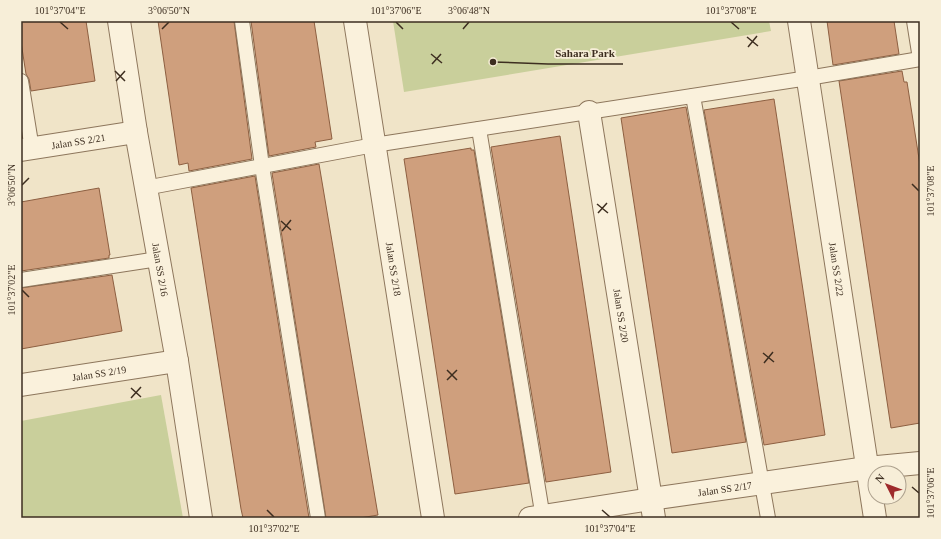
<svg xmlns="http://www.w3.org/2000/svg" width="941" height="539" viewBox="0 0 941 539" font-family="Georgia,serif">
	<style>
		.green { fill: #c9cf9b }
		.building { fill: #cf9f7d; stroke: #8d5f41 }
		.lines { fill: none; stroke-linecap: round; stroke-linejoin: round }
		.service-casing { stroke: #8d765c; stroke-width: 16 }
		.minor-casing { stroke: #8d765c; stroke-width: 24 }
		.service { stroke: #faf1dc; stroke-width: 14 }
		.minor { stroke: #faf1dc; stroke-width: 22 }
		.ticks { fill: none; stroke: #3d2e20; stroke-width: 1.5 }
		.labels { text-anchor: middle; stroke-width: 3.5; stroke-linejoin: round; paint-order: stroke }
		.street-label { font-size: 10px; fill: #3d2e20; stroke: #f7eed8 }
		.leader { fill: none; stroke: #3d2e20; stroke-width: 1.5 }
		.callout-dot { fill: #3d2e20; stroke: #f7eed8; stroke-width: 1.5 }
		.callout-label { font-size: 11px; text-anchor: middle; font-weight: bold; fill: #3d2e20; stroke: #f7eed8; stroke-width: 3.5; stroke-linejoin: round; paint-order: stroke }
		.neatline { fill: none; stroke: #3d2e20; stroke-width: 1.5 }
		.ticks-label { font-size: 10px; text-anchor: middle; fill: #3d2e20 }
	</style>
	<rect width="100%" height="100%" fill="#f0e4c8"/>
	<!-- green -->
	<g class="green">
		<polygon points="393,21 769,21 771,31 404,92"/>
		<polygon points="161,395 183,518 21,518 21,421"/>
	</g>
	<!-- building -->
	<g class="building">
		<polygon points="21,21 86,21 95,81 31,91 29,79 26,74 21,42"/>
		<polygon points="158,21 234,21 252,159 189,171 188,163 179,165"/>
		<polygon points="251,21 314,21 332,139 315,142 316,147 269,156"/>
		<polygon points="827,21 894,21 899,54 833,65"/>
		<polygon points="902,71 904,82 907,82 920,165 920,423 891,428 839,81"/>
		<polygon points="774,99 825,435 764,445 704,110"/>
		<polygon points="686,107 746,442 672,453 621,118"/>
		<polygon points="560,136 611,472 546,482 491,147"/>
		<polygon points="471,148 471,150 474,150 529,483 455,494 404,159"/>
		<polygon points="319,164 378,515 360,518 326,518 272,173"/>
		<polygon points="255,176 309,518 243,518 241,509 191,188"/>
		<polygon points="99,188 110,255 109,255 109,258 21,271 21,202"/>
		<polygon points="112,275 122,331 21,349 21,288"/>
	</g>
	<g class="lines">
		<defs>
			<g id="service">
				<polyline points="242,21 262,166 318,518"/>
				<polyline points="914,21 920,59"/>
				<polyline points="21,81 32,149"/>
				<polyline points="693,96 768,518"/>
				<polyline points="479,129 543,518"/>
				<polyline points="145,188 374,145 808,78 920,59"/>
				<polyline points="21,280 158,259"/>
			</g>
			<g id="minor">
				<path id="s1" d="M119,21L136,132L177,361L201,518"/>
				<path id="s2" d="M355,21L433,518"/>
				<path id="s3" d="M799,21L875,518"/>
				<path id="s4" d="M589,112L654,518"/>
				<path id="s5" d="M21,150L136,132"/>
				<path id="s6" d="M21,385L177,361"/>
				<path id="s7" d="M530,518L651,499L867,468L920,463"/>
			</g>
		</defs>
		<!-- service casing -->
		<use href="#service" class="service-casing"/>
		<!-- minor casing -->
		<use href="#minor" class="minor-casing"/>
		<!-- service -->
		<use href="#service" class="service"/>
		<!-- minor -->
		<use href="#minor" class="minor"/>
	</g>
	<!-- ticks -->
	<path class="ticks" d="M60,22L68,29M396,22L403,29M731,22L739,29M162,29L169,22M463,29L469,22M747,37L758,46M748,47L757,36M431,54L442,63M432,64L441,54M115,71L125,81M116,81L125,71M912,184L919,191M22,185L29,178M597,204L608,213M598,213L607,203M281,221L291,230M282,231L291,220M22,290L29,297M763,353L774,362M764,363L773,352M447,370L457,380M447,380L457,370M131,388L141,397M131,398L141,387M912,487L919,493M267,510L274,517M602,510L610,517"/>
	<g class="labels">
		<!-- street labels -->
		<g class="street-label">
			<text dy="4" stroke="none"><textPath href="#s5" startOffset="58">Jalan SS 2/21</textPath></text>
			<text dy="4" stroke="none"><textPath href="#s1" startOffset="252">Jalan SS 2/16</textPath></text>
			<text dy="4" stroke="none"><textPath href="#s3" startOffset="251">Jalan SS 2/22</textPath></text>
			<text dy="4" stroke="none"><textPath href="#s2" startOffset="251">Jalan SS 2/18</textPath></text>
			<text dy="4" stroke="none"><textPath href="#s4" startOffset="206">Jalan SS 2/20</textPath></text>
			<text dy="4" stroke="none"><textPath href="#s6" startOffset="79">Jalan SS 2/19</textPath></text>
			<text dy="4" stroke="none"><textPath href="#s7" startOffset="197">Jalan SS 2/17</textPath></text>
		</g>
	</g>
	<!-- callouts -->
	<path class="leader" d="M493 62L548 64H623"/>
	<circle class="callout-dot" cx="493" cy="62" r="4"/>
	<g class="callout-label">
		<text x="585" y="57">Sahara Park</text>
	</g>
	<!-- border -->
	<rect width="941" height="539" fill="none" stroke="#f7eed8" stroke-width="44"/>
	<!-- north arrow -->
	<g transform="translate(887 485) rotate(312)"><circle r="19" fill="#f7eed8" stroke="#ada18e"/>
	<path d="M0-3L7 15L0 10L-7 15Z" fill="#9e2a2b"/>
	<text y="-6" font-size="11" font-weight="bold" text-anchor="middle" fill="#3d2e20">N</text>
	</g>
	<rect x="22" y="22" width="897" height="495" class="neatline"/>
	<g class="ticks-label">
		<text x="60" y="14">101°37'04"E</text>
		<text x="169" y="14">3°06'50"N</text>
		<text x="396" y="14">101°37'06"E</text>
		<text x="469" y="14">3°06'48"N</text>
		<text x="731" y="14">101°37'08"E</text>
		<text transform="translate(11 185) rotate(-90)" y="4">3°06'50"N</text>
		<text transform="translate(930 191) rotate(-90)" y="4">101°37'08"E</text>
		<text transform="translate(11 290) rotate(-90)" y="4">101°37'02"E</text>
		<text transform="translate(930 493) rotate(-90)" y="4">101°37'06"E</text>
		<text x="274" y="532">101°37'02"E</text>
		<text x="610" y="532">101°37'04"E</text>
	</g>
</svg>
